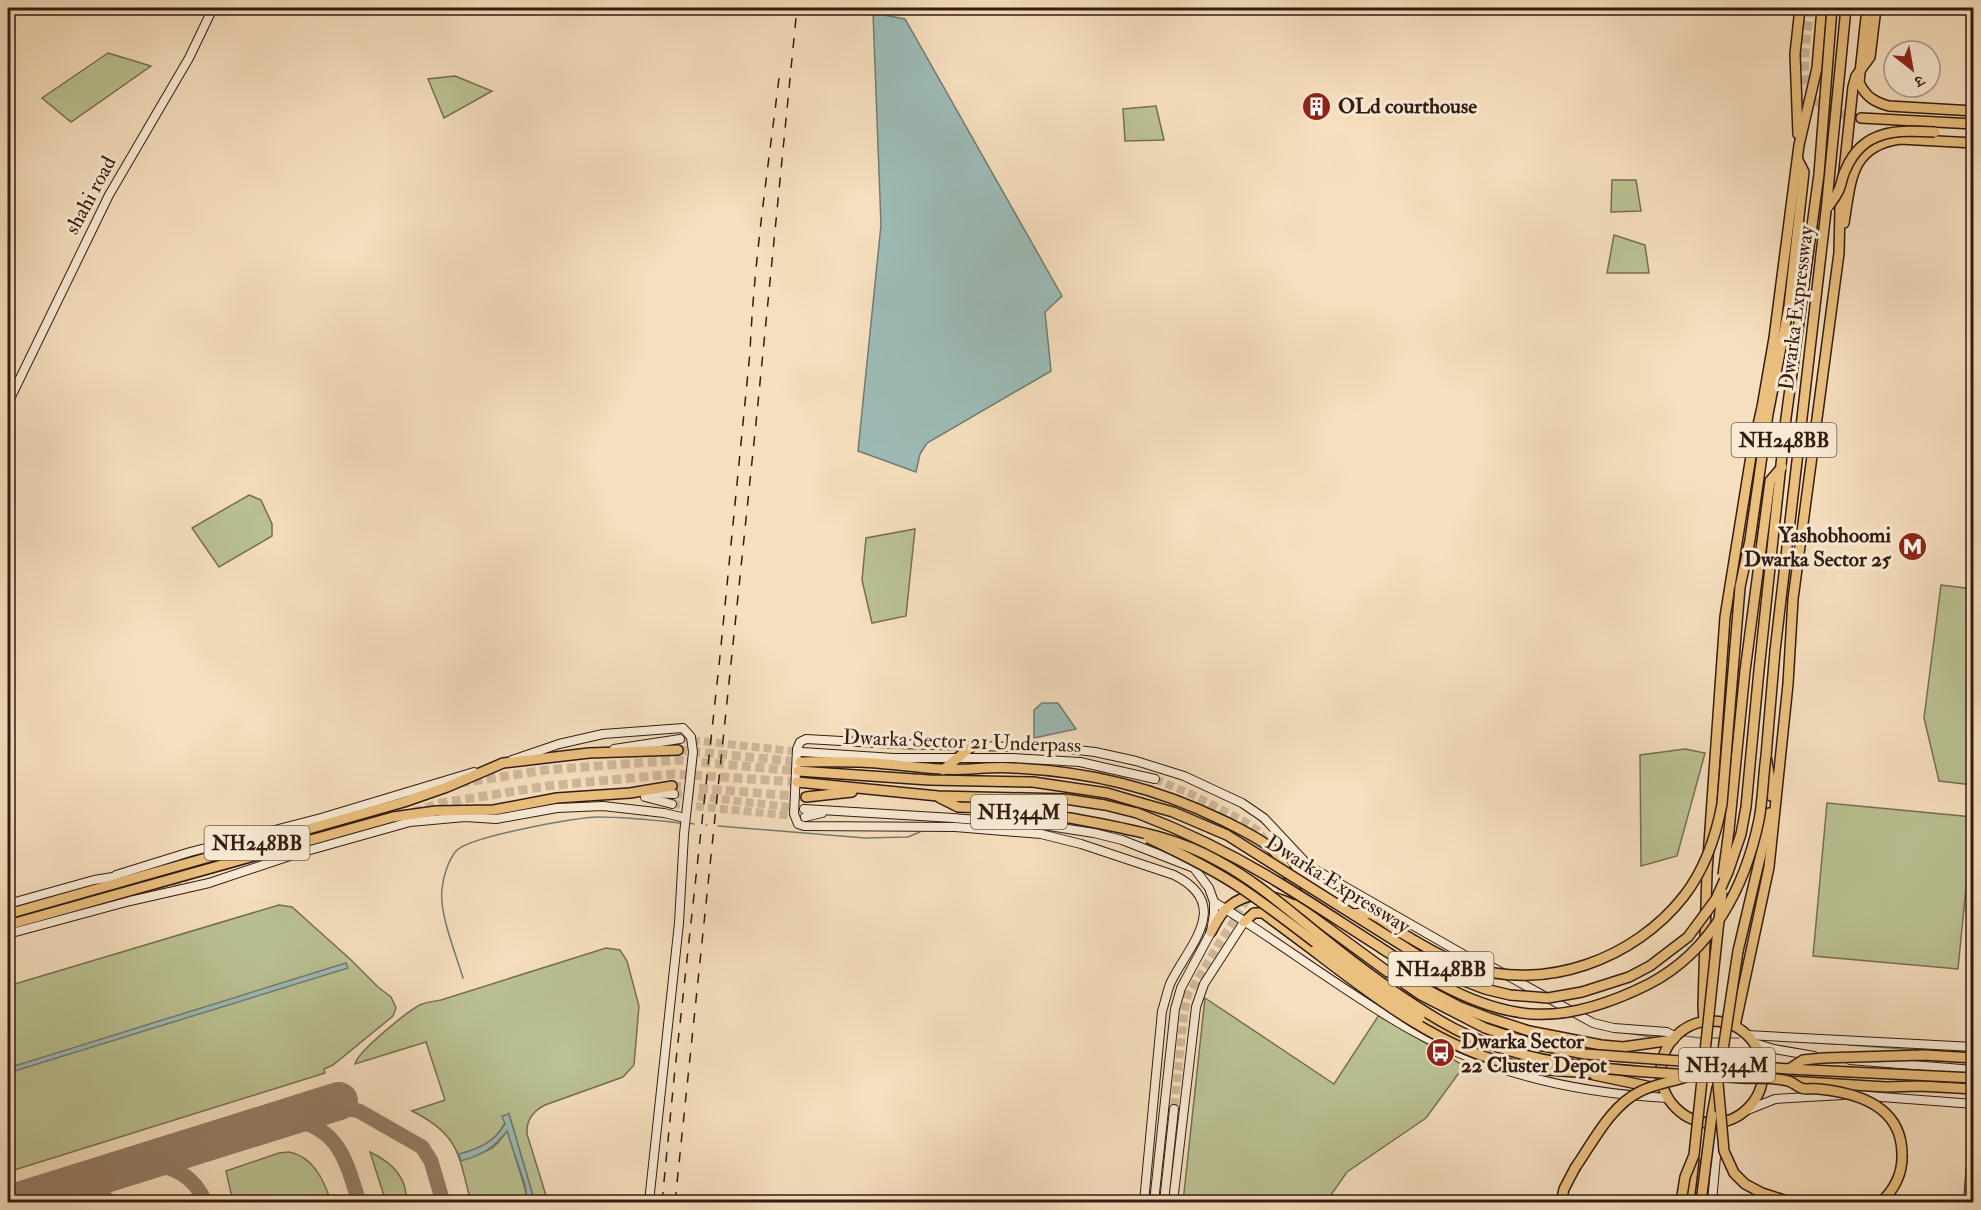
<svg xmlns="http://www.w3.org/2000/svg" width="1981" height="1210" viewBox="0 0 1981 1210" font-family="'IM FELL Double Pica','Noto Serif Devanagari',serif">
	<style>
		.green { fill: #bbc293; stroke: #766f52; stroke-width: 1.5 }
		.water { fill: #9dbcb7; stroke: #727c74; stroke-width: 1.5 }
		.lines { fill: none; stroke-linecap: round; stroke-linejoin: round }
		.stream { stroke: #727c74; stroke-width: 1.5 }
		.taxiway { stroke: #947e67; stroke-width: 15 }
		.runway { stroke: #947e67; stroke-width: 38 }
		.secondary-tunnel { stroke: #cfb89b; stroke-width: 8; stroke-dasharray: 8 4; stroke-linecap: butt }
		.highway-tunnel { stroke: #cfb89b; stroke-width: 9; stroke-dasharray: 9 4.5; stroke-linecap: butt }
		.secondary-casing { stroke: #321c10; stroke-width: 10 }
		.highway-casing { stroke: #321c10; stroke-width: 12 }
		.secondary { stroke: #f9ead5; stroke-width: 8 }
		.highway { stroke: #ebc07f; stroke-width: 9 }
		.rail { stroke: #321c10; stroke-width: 1.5; stroke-dasharray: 10 10; stroke-linecap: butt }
		.highway-bridge-casing { stroke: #321c10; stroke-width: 12; stroke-linecap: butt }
		.highway-bridge { stroke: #ebc07f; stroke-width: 9 }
		.labels { text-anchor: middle; stroke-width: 6; stroke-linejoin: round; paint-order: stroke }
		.shield { fill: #f9ead5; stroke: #6e5a4b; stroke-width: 1.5 }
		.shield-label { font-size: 20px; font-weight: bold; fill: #321c10 }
		.poi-label { font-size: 21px; font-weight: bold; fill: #321c10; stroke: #f9ead5; text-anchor: start }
		.street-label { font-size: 21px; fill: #321c10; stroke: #f9ead5 }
	</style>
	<rect width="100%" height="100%" fill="#f6dfbe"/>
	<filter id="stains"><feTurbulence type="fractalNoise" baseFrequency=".00333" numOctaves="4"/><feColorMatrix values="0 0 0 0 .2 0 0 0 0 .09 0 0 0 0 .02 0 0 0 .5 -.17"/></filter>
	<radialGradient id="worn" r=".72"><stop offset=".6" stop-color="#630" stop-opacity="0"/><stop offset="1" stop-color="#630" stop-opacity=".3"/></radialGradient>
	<!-- green -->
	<g class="green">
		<polygon points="108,53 151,66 71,122 42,98"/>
		<polygon points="455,76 492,91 444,118 428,79"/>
		<polygon points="1156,106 1164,140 1125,141 1123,109"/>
		<polygon points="1612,180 1636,180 1641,211 1611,212"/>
		<polygon points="1614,235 1645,245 1649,273 1607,273"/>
		<polygon points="249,495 261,500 272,524 272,536 219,567 192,528"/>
		<polygon points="915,529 906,616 872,623 862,580 866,538"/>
		<polygon points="1941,585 1973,589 1973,785 1939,781 1924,718"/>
		<polygon points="1685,749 1705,753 1677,856 1641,866 1640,755"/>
		<polygon points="1827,803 1973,817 1958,969 1813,956"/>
		<polygon points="279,905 292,907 350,959 378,987 391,997 396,1008 393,1016 333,1065 324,1069 325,1073 8,1172 8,986"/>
		<path d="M606,948L620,950L627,961L639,1006L634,1065L623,1077L545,1105C533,1111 526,1120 527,1134L548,1202H538L537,1196H533L509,1114C499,1140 485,1147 460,1154C485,1154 493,1153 507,1130L524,1185L528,1202H471C458,1154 460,1135 412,1111L445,1100L426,1042L355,1064C357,1052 410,1009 422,1004C428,1002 435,1001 441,1000Z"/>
		<polygon points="1205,998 1334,1084 1379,1015 1464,1066 1426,1118 1347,1172 1326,1202 1183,1202"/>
		<path d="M289,1152C312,1156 323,1178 330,1199L327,1202L324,1198L308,1202H233L226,1171L279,1153Z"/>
		<path d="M370,1152C391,1162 408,1178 406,1202H386Z"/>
	</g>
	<!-- water -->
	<g class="water">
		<polygon points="873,13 905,19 1062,296 1045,312 1051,371 927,443 920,454 916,472 858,451 881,225"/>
		<polygon points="1042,703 1058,703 1076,729 1034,738 1034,710"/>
		<polygon points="346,963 348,968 8,1073 8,1068"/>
		<path d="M509,1114L533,1196H537L538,1202H528L525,1185L507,1131C494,1148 482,1155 461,1161L459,1154C479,1149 494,1142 505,1124L502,1116Z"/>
	</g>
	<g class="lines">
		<!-- stream -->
		<g class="stream">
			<polyline points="1184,780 1192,784"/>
			<polyline points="1257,818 1273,833"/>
			<polyline points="689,823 694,824"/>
			<polyline points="706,825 707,825"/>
			<polyline points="718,826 865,838 908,837 920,832"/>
			<polyline points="1323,879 1436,943"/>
			<path d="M463,978C456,954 439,914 442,889C443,877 448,861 456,851C468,837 577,817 598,817C625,817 653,820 680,823"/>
			<polyline points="1518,986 1529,993"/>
			<polyline points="1600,1029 1652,1037"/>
			<polyline points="1684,1036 1701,1038"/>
			<polyline points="1709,1038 1719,1038"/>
			<polyline points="1727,1038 1739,1038"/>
			<polyline points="1773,1040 1836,1044"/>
			<polyline points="1849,1045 1932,1051"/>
		</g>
		<!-- taxiway -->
		<g class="taxiway">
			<polyline points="327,1105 359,1111 422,1147 431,1161 443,1202"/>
			<path d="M284,1118C338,1125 345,1157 359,1202"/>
			<path d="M140,1163C169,1164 194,1174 205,1202"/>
			<polyline points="64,1188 89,1190 112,1202"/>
		</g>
		<!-- runway -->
		<polyline class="runway" points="16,1202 339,1101"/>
		<!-- secondary-tunnel -->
		<g class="secondary-tunnel">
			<polyline points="680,739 801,752"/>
			<polyline points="1155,779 1193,795 1244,821 1257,830 1263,837 1266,843 1267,851 1262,877 1221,940 1188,995 1184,1014 1174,1109"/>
			<polyline points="674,794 799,808"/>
			<polyline points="672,804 805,817"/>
		</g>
		<!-- highway-tunnel -->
		<g class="highway-tunnel">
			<path d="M1810,8C1804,62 1789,110 1861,118"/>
			<polyline points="678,750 800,762"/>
			<polyline points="460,783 546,770 676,760 798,771"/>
			<polyline points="672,786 806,797"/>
			<polyline points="388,802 418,793"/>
			<polyline points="413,812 441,803 547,786 675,774 797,782"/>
			<polyline points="142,870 233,846"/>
			<polyline points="8,908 106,881"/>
			<polyline points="42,921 187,879"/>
		</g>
		<defs>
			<g id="secondary">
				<polyline points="8,403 109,195 189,58 213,8"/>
				<polyline points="614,749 680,739"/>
				<polyline points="802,752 894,758 1012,758 1080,762 1155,779"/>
				<polyline points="512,760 559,744 603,734 683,728 691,737 693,752 684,834 679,923 649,1202"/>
				<polyline points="644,793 674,794"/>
				<polyline points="645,797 672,804"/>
				<polyline points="804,809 953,818 1049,826 1094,833 1122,840 1194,868 1209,888 1214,902 1214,914 1211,932 1181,988 1175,1009 1154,1202"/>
				<polyline points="805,817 822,813"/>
				<polyline points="115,884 113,878 116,875 190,852 321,818 474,772"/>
				<path d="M1214,902C1275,939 1332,983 1394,1020C1476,1070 1573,1093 1668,1098"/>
				<polyline points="8,904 94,880 113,877"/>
				<polyline points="8,934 130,901 209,883 296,854 410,822 465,817 496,819 557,808 603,806 664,813 685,818"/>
				<polyline points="1747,1035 1974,1047"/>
				<polyline points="1754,1043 1774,1049 1814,1056"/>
				<polyline points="1850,1060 1974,1070"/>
				<polyline points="1855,1095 1974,1104"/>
				<polyline points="1745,1111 1775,1099 1843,1095"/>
				<path d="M1144,1202L1162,1011C1165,1002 1167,992 1170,984C1188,946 1234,905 1174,875L1081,844L1041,834L955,827L804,826L798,824L794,814L797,749L800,742L806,739L895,744L1060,748L1095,752L1136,761L1184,776L1242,803L1264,818L1309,866L1468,957L1492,967L1593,1023L1614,1028L1667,1032L1676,1037"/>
				<polyline points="1164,1202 1174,1109"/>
				<polyline points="1173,1202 1196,1007 1204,984 1244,922"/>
				<polyline points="1712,1202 1719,1123"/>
				<polyline points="1968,1202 1974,1122"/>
			</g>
			<g id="highway">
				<path d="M1867,8L1859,82C1865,96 1874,102 1889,106L1974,111"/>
				<polyline points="1861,118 1974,124"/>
				<polyline points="1798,134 1795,54 1800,8"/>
				<path d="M1844,223C1851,181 1850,146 1900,139L1974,143"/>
				<polyline points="1740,587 1750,540 1768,414 1789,306 1804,172 1798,160"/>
				<path d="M800,762C826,762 852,761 877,763C899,765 920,768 941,769C965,771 990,766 1014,768C1090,772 1155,787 1224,821C1240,829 1257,837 1271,848C1285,860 1296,895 1306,912L1388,972L1422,987L1460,1007L1489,1018L1529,1031L1601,1045L1623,1047L1673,1040"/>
				<polyline points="943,770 971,747"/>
				<polyline points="798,771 929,780 1033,782 1107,793 1141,803"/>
				<polyline points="797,782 938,796 1065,799 1105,805 1137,813"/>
				<polyline points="1771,796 1772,790 1766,756 1775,651"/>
				<polyline points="806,797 852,792"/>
				<polyline points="940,798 958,807 991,808 1070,818 1102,824"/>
				<polyline points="1729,830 1745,671"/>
				<polyline points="8,914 404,802 447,787 503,763 589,753 678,750"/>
				<polyline points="1244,922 1254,913 1263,913 1314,951"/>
				<polyline points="8,925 393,817 436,811 494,810 557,798 630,793 672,786"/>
				<path d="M1211,932C1215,925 1220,914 1227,908C1254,885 1278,897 1306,911"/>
				<polyline points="1738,951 1761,854 1769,813"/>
				<polyline points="1405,984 1421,995 1485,1028"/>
				<polyline points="1420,1018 1461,1039 1488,1050 1550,1067"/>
				<circle cx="1712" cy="1072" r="51"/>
				<polyline points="1704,1022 1703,1006 1707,872 1725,617 1751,456 1762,407 1774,338 1799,145 1817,68 1822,8"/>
				<polyline points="1735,1026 1769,867 1788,684 1793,599 1839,253 1840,208 1853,87 1856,76 1870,57 1876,8"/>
				<polyline points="1585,1073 1656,1088"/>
				<polyline points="1696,1075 1742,1078"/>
				<polyline points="1789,1081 1886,1087 1921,1086 1974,1089"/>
				<polyline points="1712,1115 1717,1088"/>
				<polyline points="1561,1202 1564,1189 1575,1168"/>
				<polyline points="1689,1202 1694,1160"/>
			</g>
		</defs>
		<!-- secondary casing -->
		<use href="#secondary" class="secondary-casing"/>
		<!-- highway casing -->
		<use href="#highway" class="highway-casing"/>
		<!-- secondary -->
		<use href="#secondary" class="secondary"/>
		<!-- highway -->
		<use href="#highway" class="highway"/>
		<!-- rail -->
		<g class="rail">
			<path d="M662,1202L674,1079L720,656L750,352C754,260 768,169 779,78"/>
			<polyline points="675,1202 756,423 797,8"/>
		</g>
		<defs>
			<g id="highway-bridge">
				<path d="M1828,207C1832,201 1838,194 1840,187C1842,181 1843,174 1846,169C1863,129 1897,130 1935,132"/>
				<polyline points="1775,651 1826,211 1846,8"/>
				<polyline points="1745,671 1770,481 1782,467"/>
				<polyline points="1141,803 1173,812 1227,835 1419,956 1464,981 1485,989 1510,995 1548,998 1582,992 1629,977 1650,966 1688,937 1716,899 1728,872 1741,834 1746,807 1759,670 1786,418 1819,174 1832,8"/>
				<path d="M1137,813C1187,832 1230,853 1276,881C1309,901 1342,923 1375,944C1423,975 1473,1009 1531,1014C1572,1017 1613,1002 1649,984C1712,951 1745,887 1759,820C1763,799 1763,777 1766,756"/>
				<path d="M1102,824C1142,832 1182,840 1218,861C1254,880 1286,908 1317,933C1360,968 1406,1003 1455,1029C1528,1067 1613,1070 1694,1075"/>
				<path d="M1148,838C1180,853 1211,868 1241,888C1302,929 1357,979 1420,1018"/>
				<polyline points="1723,875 1729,830"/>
				<path d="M1353,914C1358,914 1365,912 1371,914C1380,918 1390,926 1398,931C1421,944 1442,958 1467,966C1544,993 1635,959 1684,896C1705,869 1716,836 1722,804L1740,587"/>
				<path d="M1314,951C1373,996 1440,1049 1514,1065C1539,1071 1566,1071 1592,1073"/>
				<polyline points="1738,951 1718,1083 1724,1151 1734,1173 1745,1184 1762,1193 1790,1202"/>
				<polyline points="1485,1028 1533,1044 1585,1054 1789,1069 1974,1078"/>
				<polyline points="1789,1069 1803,1060 1823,1058 1924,1055 1974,1058"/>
				<path d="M1742,1078C1756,1079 1774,1077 1788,1081C1793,1082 1796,1086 1801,1088C1806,1090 1813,1088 1819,1089C1858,1093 1901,1106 1902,1153C1903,1173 1895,1189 1881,1202"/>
				<path d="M1575,1168C1593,1142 1611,1105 1641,1091C1655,1084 1671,1082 1686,1077"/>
				<polyline points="1681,1202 1685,1177 1694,1155 1722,892"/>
				<polyline points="1701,1202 1712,1115"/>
			</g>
		</defs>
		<!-- highway-bridge casing -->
		<use href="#highway-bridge" class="highway-bridge-casing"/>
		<!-- highway-bridge -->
		<use href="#highway-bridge" class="highway-bridge"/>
	</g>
	<!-- icons -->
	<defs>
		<symbol id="building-disc" viewBox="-11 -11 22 22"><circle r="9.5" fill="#8f2418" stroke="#f9ead5"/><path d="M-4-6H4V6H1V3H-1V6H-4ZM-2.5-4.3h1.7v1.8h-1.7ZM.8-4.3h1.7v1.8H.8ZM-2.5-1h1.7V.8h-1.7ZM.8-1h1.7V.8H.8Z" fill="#fff"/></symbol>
		<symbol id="metro-disc" viewBox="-11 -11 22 22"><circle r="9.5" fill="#8f2418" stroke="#f9ead5"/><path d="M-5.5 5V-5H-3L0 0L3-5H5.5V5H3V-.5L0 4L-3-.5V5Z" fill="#fff"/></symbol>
		<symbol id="bus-disc" viewBox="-11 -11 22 22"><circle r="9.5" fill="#8f2418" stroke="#f9ead5"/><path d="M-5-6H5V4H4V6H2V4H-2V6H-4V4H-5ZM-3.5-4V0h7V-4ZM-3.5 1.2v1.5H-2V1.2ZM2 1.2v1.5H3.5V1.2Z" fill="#fff"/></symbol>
	</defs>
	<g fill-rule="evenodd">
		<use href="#building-disc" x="1300" y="90" width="33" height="33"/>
		<use href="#metro-disc" x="1896" y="530" width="33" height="33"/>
		<use href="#bus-disc" x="1424" y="1036" width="33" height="33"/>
	</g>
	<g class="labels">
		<!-- shield labels -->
		<g class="shield">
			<rect x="1731.5" y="423" width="105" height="34" rx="4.5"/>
			<rect x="971" y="795" width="96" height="34" rx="4.5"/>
			<rect x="204.5" y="826" width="105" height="34" rx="4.5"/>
			<rect x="1388.5" y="952" width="105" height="34" rx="4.5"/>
			<rect x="1679" y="1048" width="96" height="34" rx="4.5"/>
		</g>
		<g class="shield-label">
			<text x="1784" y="447">NH248BB</text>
			<text x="1019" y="819">NH344M</text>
			<text x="257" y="850">NH248BB</text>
			<text x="1441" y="976">NH248BB</text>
			<text x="1727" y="1072">NH344M</text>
		</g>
		<!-- poi labels -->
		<g class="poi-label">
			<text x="1338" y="113">OLd courthouse</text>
			<text x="1891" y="542" text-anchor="end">Yashobhoomi<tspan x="1891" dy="24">Dwarka Sector 25</tspan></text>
			<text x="1461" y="1048">Dwarka Sector<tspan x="1461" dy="24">22 Cluster Depot</tspan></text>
		</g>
		<!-- street labels -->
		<g class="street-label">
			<text transform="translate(90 195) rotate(-62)" y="7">shahi road</text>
			<text transform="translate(1796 308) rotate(-83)" y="7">Dwarka Expressway</text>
			<text transform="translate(962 741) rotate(2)" y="7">Dwarka Sector 21 Underpass</text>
			<text transform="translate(1338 884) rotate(32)" y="7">Dwarka Expressway</text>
		</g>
	</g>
	<!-- margin -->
	<rect width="1981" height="1210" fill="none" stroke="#f6dfbe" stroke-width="30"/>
	<rect x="9" y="9" width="1963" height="1192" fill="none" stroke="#321c10" stroke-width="3"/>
	<rect x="15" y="15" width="1951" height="1180" fill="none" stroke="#321c10" stroke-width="1.5"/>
	<!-- north arrow -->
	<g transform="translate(1912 69) rotate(149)"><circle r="28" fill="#f9ead5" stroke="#a99886" stroke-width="1.5"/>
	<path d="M0-4.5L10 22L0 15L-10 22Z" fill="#8f2418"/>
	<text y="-9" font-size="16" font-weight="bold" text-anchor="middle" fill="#321c10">उ</text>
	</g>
	<rect width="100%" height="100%" filter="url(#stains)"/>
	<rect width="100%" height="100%" fill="url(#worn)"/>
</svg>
